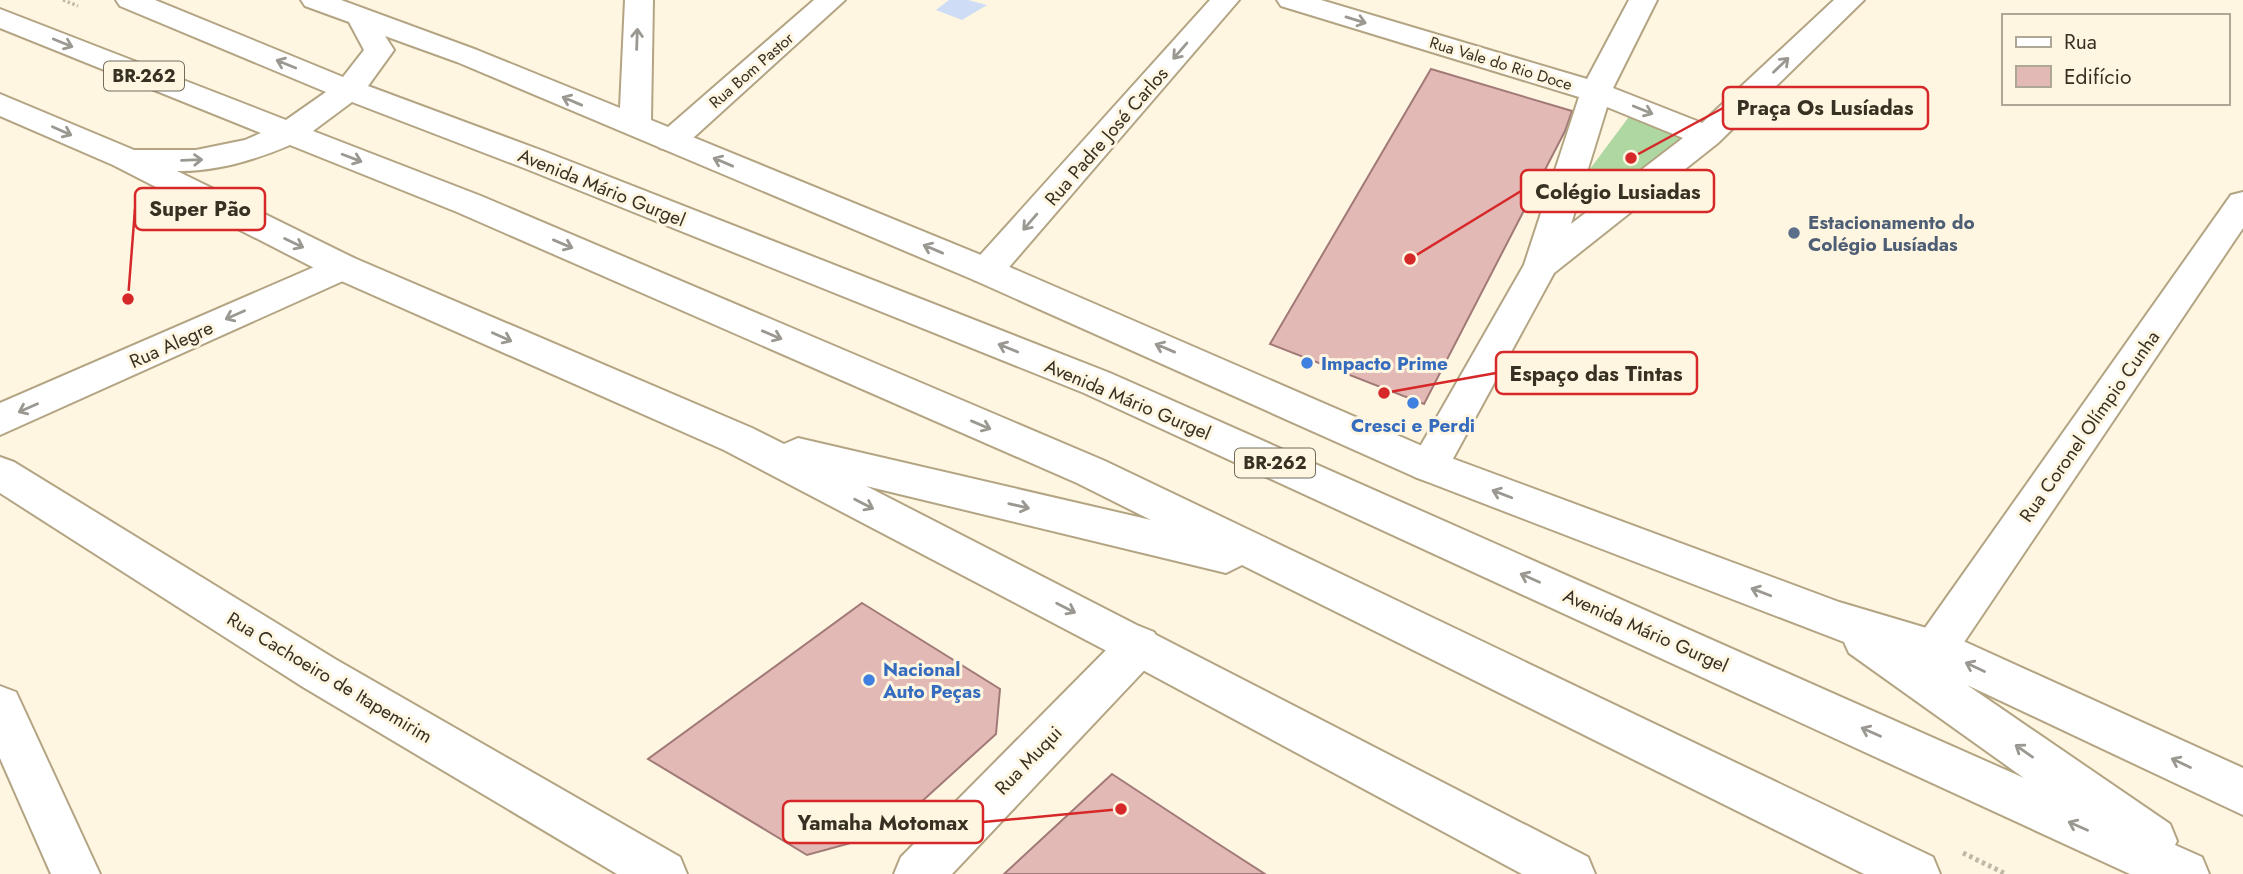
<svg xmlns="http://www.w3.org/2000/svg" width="2243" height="874" viewBox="0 0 2243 874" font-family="Jost,sans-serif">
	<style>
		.green { fill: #aed7a1 }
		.water { fill: #cedcf5 }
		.building { fill: #e3b9b6; stroke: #a17a78; stroke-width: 2 }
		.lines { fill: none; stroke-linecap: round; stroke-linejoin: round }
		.minor-casing { stroke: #b3a483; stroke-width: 4 }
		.major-casing { stroke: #b3a483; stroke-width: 4 }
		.path-far1 { stroke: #c0b8a5; stroke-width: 3.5; stroke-dasharray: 2.5 2.5; stroke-linecap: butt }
		.path { stroke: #c0b8a5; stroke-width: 5; stroke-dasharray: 3.5 3.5; stroke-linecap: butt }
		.minor { fill: #fff; fill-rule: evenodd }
		.major { fill: #fff; fill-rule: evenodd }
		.oneway { stroke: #9b9891 }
		.service-dot { fill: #5c6f8a; stroke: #fff6e1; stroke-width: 2.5 }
		.shop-dot { fill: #3f7fe0; stroke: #fff6e1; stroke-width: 2.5 }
		.labels { text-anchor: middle; stroke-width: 6; stroke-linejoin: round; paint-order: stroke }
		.far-street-label { font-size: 16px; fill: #373123; stroke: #fff6e1 }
		.shield { fill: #fff6e1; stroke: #736c5c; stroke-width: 2 }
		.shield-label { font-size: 18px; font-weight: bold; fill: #373123 }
		.street-label { font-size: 19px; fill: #373123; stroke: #fff6e1 }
		.service-label { font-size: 19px; font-weight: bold; fill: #4e5e75; stroke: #fff6e1; text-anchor: start }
		.shop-label { font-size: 19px; font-weight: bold; fill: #366cbe; stroke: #fff6e1; text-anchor: start }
		.leader { fill: none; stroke: #d62828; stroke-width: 2.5 }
		.callout-dot { fill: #d62828; stroke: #fff6e1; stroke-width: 2.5 }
		.callout { fill: #fff6e1; stroke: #d62828; stroke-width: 2.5 }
		.callout-label { font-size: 21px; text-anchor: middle; font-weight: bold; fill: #373123 }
	</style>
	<rect width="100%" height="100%" fill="#fff6e1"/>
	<!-- green -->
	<path class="green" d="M1631,114L1680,131L1687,140L1612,194C1602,193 1590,186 1584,177Z"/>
	<!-- water -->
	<polygon class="water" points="949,0 968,0 987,5 962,20 936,10"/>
	<!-- building -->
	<g class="building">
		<polygon points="1431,69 1572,111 1565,131 1424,404 1270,344"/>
		<polygon points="862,603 1000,689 996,734 887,833 807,855 648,759"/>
		<polygon points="1112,774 1220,845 1265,874 1004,874"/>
	</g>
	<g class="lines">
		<defs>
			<g id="minor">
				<polygon points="814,0 845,0 682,148 671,151 660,148 655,141 660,134"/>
				<polygon points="1210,0 1239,0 998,280 986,283 974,280 969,271 974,262"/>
				<path d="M1277,0H1321L1587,79L1629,0H1657L1613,88L1702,123L1834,0H1864L1718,143L1554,273L1443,477L1429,482L1415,477L1409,466L1524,265L1579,97L1281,6ZM1607,107L1683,138L1571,224Z"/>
				<polygon points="2243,192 2243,228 1950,663 1935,669 1920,663 1913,649 1920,635 2231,195"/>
				<polygon points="342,255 354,258 359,267 354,276 0,435 0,403"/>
				<polygon points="0,457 14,462 335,659 680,857 687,874 617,874 303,687 0,493"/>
				<polygon points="1139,626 1154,632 1161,646 1154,660 952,874 894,874 901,857 1124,632"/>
				<polygon points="0,686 16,692 100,874 51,874 0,758"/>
			</g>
			<path id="major" d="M116,0H155L343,77L364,50L349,22L305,6L301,0H341L477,50L620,108L625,0H653L651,120L998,262L1443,455L1839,602L1950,635L2243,768V815L1967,685L2170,824L2177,841L2175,845L2202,857L2209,874H2130L1084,393L524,168L352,102L313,131L481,196L1105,461L1933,857L1940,874H1864L1242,565L1226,573L866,486L1588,857L1595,874H1522L1124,660L724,450L330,276L113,165L0,116V94L134,150H196L245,140L261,133L0,28V9L286,120L326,92L120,6ZM385,36L457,62L974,280L1415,477L1844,642L1849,653L2024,778L1110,373L546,152L368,86L394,50ZM290,145L457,212L1077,483L1151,520L798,438L784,444L752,428L354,258L177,171C215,172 255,160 290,145Z"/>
		</defs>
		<!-- minor casing -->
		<use href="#minor" class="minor-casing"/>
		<!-- major casing -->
		<use href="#major" class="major-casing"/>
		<!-- path-far1 -->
		<polyline class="path-far1" points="63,0 78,6"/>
		<!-- path -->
		<polyline class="path" points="1963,853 2006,874"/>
		<!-- minor -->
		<use href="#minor" class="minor"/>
		<!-- major -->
		<use href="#major" class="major"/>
	</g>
	<!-- one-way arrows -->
	<defs><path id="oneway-shaft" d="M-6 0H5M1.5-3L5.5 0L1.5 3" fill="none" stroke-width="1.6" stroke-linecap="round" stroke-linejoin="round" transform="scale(1.75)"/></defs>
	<g class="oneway">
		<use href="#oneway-shaft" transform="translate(1356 20) rotate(17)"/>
		<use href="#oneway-shaft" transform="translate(637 39) rotate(-88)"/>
		<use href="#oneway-shaft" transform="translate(63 43) rotate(22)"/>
		<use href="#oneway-shaft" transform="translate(1180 51) rotate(131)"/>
		<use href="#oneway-shaft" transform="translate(286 64) rotate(-158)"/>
		<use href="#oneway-shaft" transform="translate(1781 65) rotate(-44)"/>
		<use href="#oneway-shaft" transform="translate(572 101) rotate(-157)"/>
		<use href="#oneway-shaft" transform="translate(1643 110) rotate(22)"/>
		<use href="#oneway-shaft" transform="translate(62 131) rotate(24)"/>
		<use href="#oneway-shaft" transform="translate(352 158) rotate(21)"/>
		<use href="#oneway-shaft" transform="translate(192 160) rotate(-2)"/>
		<use href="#oneway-shaft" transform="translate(723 162) rotate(-157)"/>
		<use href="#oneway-shaft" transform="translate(1030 222) rotate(131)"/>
		<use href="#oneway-shaft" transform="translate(294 243) rotate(26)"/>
		<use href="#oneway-shaft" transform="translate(563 244) rotate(23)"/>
		<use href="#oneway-shaft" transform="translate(933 249) rotate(-157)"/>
		<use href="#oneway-shaft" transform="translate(235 315) rotate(156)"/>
		<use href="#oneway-shaft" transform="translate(772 335) rotate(23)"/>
		<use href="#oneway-shaft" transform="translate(502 337) rotate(24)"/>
		<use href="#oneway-shaft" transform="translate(1008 348) rotate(-158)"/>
		<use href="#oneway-shaft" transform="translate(1165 348) rotate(-157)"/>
		<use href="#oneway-shaft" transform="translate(28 408) rotate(156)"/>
		<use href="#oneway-shaft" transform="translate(981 425) rotate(23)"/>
		<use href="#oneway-shaft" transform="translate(1502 494) rotate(-159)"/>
		<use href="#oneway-shaft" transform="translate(864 504) rotate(27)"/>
		<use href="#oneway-shaft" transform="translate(1019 506) rotate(13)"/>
		<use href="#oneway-shaft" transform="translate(1530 578) rotate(-156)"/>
		<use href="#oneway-shaft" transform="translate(1761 592) rotate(-159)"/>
		<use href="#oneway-shaft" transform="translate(1066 608) rotate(27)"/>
		<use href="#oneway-shaft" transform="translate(1975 667) rotate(-155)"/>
		<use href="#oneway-shaft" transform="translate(1871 732) rotate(-156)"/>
		<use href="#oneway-shaft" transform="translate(2024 751) rotate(-145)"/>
		<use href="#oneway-shaft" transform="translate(2181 763) rotate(-155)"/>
		<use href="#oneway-shaft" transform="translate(2078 826) rotate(-156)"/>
	</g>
	<!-- markers -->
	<circle class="service-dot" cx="1794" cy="233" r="7"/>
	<g class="shop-dot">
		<circle cx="1307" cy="363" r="7"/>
		<circle cx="1413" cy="403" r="7"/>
		<circle cx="869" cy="680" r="7"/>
	</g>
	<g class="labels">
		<!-- far-street labels -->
		<g class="far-street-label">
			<text transform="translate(1501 63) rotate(17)" y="6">Rua Vale do Rio Doce</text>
			<text transform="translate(751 70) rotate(-41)" y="6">Rua Bom Pastor</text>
		</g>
		<!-- shield labels -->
		<g class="shield">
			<rect x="104" y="61.5" width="80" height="29" rx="5"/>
			<rect x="1235" y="448.5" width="80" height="29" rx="5"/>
		</g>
		<g class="shield-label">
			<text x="144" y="82">BR-262</text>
			<text x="1275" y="469">BR-262</text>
		</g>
		<!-- street labels -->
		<g class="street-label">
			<text transform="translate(1106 136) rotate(-49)" y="7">Rua Padre José Carlos</text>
			<text transform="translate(602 187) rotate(22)" y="7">Avenida Mário Gurgel</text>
			<text transform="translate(171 344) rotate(-24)" y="7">Rua Alegre</text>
			<text transform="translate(1128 399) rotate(23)" y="7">Avenida Mário Gurgel</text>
			<text transform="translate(2089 426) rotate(-55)" y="7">Rua Coronel Olímpio Cunha</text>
			<text transform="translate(1646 630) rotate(24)" y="7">Avenida Mário Gurgel</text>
			<text transform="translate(330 677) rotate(31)" y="7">Rua Cachoeiro de Itapemirim</text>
			<text transform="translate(1028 760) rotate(-46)" y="7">Rua Muqui</text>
		</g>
		<!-- service labels -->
		<g class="service-label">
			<text x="1808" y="229">Estacionamento do<tspan x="1808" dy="22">Colégio Lusíadas</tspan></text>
		</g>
		<!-- shop labels -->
		<g class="shop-label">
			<text x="1321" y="370">Impacto Prime</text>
			<text x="1413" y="432" text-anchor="middle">Cresci e Perdi</text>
			<text x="883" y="676">Nacional<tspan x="883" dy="22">Auto Peças</tspan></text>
		</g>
	</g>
	<!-- callouts -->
	<path class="leader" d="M1631 158L1723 108M1410 259L1521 191M128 299L135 209M1384 393L1496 373M1121 809L983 822"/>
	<g class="callout-dot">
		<circle cx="1631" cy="158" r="7"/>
		<circle cx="1410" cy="259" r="7"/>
		<circle cx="128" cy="299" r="7"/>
		<circle cx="1384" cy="393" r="7"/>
		<circle cx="1121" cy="809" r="7"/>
	</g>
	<g class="callout">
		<rect x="1723" y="87" width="205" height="42" rx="7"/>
		<rect x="1521" y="170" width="193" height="42" rx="7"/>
		<rect x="135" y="188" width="130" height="42" rx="7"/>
		<rect x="1496" y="352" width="201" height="42" rx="7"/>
		<rect x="783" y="801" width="200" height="42" rx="7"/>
	</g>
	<g class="callout-label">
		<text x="1825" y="115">Praça Os Lusíadas</text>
		<text x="1618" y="199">Colégio Lusiadas</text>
		<text x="200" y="216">Super Pão</text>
		<text x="1596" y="381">Espaço das Tintas</text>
		<text x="883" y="830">Yamaha Motomax</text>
	</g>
	<!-- legend -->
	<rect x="2002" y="14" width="228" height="91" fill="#fff6e1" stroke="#afa795" stroke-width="2"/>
	<rect x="2016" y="37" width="35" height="10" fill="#ffffff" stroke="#afa795" stroke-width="2"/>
	<text x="2064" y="49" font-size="21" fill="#373123">Rua</text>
	<rect x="2016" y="66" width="35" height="21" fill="#e3b9b6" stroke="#afa795" stroke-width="2"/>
	<text x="2064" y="84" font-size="21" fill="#373123">Edifício</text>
</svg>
